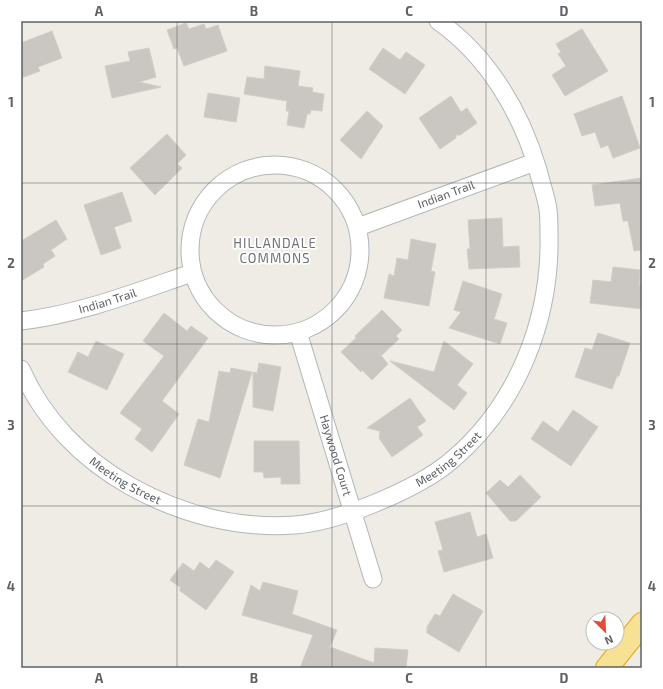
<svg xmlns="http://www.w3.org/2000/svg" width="663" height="689" viewBox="0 0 663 689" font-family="'Exo 2',sans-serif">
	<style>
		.building { fill: #cac7c2; stroke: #d3cec4 }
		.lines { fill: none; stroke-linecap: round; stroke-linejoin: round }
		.minor-casing { stroke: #b2b5b9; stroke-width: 19 }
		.motorway-casing { stroke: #e5ab0e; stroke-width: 24 }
		.minor { stroke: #fff; stroke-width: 17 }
		.motorway { stroke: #f6e194; stroke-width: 22 }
		.grid { fill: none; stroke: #5d6064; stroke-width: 1; stroke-opacity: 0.55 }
		.labels { text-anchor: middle; stroke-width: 3.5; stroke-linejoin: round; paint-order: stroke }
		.street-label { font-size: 12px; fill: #5d6064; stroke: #fff }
		.neighbourhood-label { font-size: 13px; letter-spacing: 1px; fill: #6e7276; stroke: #fff }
		.neatline { fill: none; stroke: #5d6064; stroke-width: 1.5 }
		.grid-label { font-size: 13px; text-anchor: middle; font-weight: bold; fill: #5d6064 }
	</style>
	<rect width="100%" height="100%" fill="#eeece5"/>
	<!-- building -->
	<g class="building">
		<polygon points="186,23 189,29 204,24 206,29 218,25 227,51 184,66 177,48 174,49 167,30"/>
		<polygon points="582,29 608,71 565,96 552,75 566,66 558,54 561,52 556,44"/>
		<polygon points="52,31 62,58 38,67 40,71 21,78 21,43"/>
		<polygon points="149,48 156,77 139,82 161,87 112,98 105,66 130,61 128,52"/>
		<polygon points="383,48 400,60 406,52 425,65 405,94 369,69"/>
		<polygon points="265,66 300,71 298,86 313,88 312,92 324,94 322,111 311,110 310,114 307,114 304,128 287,125 289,111 286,111 287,101 244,94 247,77 264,79"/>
		<polygon points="208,93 240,98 236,122 204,117"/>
		<polygon points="451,96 461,112 467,108 477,123 460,135 456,135 456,138 440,149 419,118"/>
		<polygon points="622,96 640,148 613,158 608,145 601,148 595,132 582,136 574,114"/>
		<polygon points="367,111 383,126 361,159 340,140"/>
		<polygon points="167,134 186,155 177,164 182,168 155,195 130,168"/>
		<polygon points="642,178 642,250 634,251 628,221 623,221 620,203 595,206 592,185"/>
		<polygon points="122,192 132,221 114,227 121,248 101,255 84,205"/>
		<polygon points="502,218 503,247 519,246 520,267 469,269 467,249 470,249 468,220"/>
		<polygon points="56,220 67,239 51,250 55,256 43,264 44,267 21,281 21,241"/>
		<polygon points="411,239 436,244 431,271 435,272 429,306 384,298 389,274 394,276 397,258 408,260"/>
		<polygon points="613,267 640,270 639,285 642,286 642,309 590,303 593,280 611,282"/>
		<polygon points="463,281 502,294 494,319 507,323 500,344 449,328 461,312 454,310"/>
		<polygon points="382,310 402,330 396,336 399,339 382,355 379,353 388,364 372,380 362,370 361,372 341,352 356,338 355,336"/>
		<polygon points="164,313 187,331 191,326 208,338 162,401 179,414 152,452 135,439 142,429 120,413 164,356 143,341"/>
		<polygon points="598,333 630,343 619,376 617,376 612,389 575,377 585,348 592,350"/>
		<polygon points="96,341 124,354 107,390 68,372 78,352 88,357"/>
		<polygon points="444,341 473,364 457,385 467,393 454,410 390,361 434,372"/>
		<polygon points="259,363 281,367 273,411 253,407 253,372 257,373"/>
		<polygon points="231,368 252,372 220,478 184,465 198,419 209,422 219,371 230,373"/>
		<polygon points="410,398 426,421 417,427 423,435 392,457 379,438 380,431 367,428"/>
		<polygon points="573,410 598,427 571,466 531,439 543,421 558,432"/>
		<polygon points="254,441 299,441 300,484 281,484 281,477 264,478 263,472 254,472"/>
		<polygon points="520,475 541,497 516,521 510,521 486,493 500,480 508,487"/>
		<polygon points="470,512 477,537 486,534 493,558 444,572 438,551 443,550 435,522"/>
		<polygon points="216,560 234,572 206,610 179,590 181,588 170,580 183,563 194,571 200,562 209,569"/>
		<polygon points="263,582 298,591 292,614 337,630 330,647 374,663 375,648 408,650 406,668 300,668 313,635 242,615 251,585 260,591"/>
		<polygon points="453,594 483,611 459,652 427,633 427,627 435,614 440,616"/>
	</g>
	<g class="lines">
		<defs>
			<g id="minor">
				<circle cx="275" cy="250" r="85"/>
				<path id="s1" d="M358,227L535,162"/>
				<path id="s2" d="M21,321C80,314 136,292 192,273"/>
				<path id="s3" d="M298,332L373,579"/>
				<path id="s4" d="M21,369C43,419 82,459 130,486C180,514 237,529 295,525C322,523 348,514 373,504C400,493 430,479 452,460C518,404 551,319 549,234C549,226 549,217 548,209C546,196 541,183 538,170C521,112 488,56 438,21"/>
			</g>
			<polyline id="motorway" points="607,668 642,624"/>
		</defs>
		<!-- minor casing -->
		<use href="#minor" class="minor-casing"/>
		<!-- motorway casing -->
		<use href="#motorway" class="motorway-casing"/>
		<!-- minor -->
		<use href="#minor" class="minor"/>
		<!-- motorway -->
		<use href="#motorway" class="motorway"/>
	</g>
	<!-- grid -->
	<path class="grid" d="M177,21V668M332,21V668M486,21V668M21,183H642M21,344H642M21,506H642"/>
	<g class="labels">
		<!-- street labels -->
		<g class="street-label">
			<text dy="4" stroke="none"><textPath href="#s1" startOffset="94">Indian Trail</textPath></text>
			<text dy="4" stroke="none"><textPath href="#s2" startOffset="89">Indian Trail</textPath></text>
			<text dy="4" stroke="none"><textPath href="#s3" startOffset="129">Haywood Court</textPath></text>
			<text dy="4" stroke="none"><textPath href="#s4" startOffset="504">Meeting Street</textPath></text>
			<text dy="4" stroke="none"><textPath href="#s4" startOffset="156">Meeting Street</textPath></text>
		</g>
		<!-- neighbourhood labels -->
		<g class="neighbourhood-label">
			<text x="275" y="248">HILLANDALE<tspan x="275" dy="15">COMMONS</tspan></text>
		</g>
	</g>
	<!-- border -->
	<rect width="663" height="689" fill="none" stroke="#ffffff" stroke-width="44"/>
	<!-- north arrow -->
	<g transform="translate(605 631) rotate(156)"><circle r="19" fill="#ffffff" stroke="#bebfc1"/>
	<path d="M0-3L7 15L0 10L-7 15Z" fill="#df4e3a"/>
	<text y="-6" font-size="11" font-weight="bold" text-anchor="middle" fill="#5d6064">N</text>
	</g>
	<rect x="22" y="22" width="619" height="645" class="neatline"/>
	<g class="grid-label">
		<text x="99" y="16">A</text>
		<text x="254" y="16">B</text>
		<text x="409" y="16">C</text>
		<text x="564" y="16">D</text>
		<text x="11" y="107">1</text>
		<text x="652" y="107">1</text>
		<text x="11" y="268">2</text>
		<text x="652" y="268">2</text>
		<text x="11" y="430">3</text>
		<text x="652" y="430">3</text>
		<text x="11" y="591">4</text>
		<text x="652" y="591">4</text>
		<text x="99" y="683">A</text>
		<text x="254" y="683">B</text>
		<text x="409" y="683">C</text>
		<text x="564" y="683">D</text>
	</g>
</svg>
